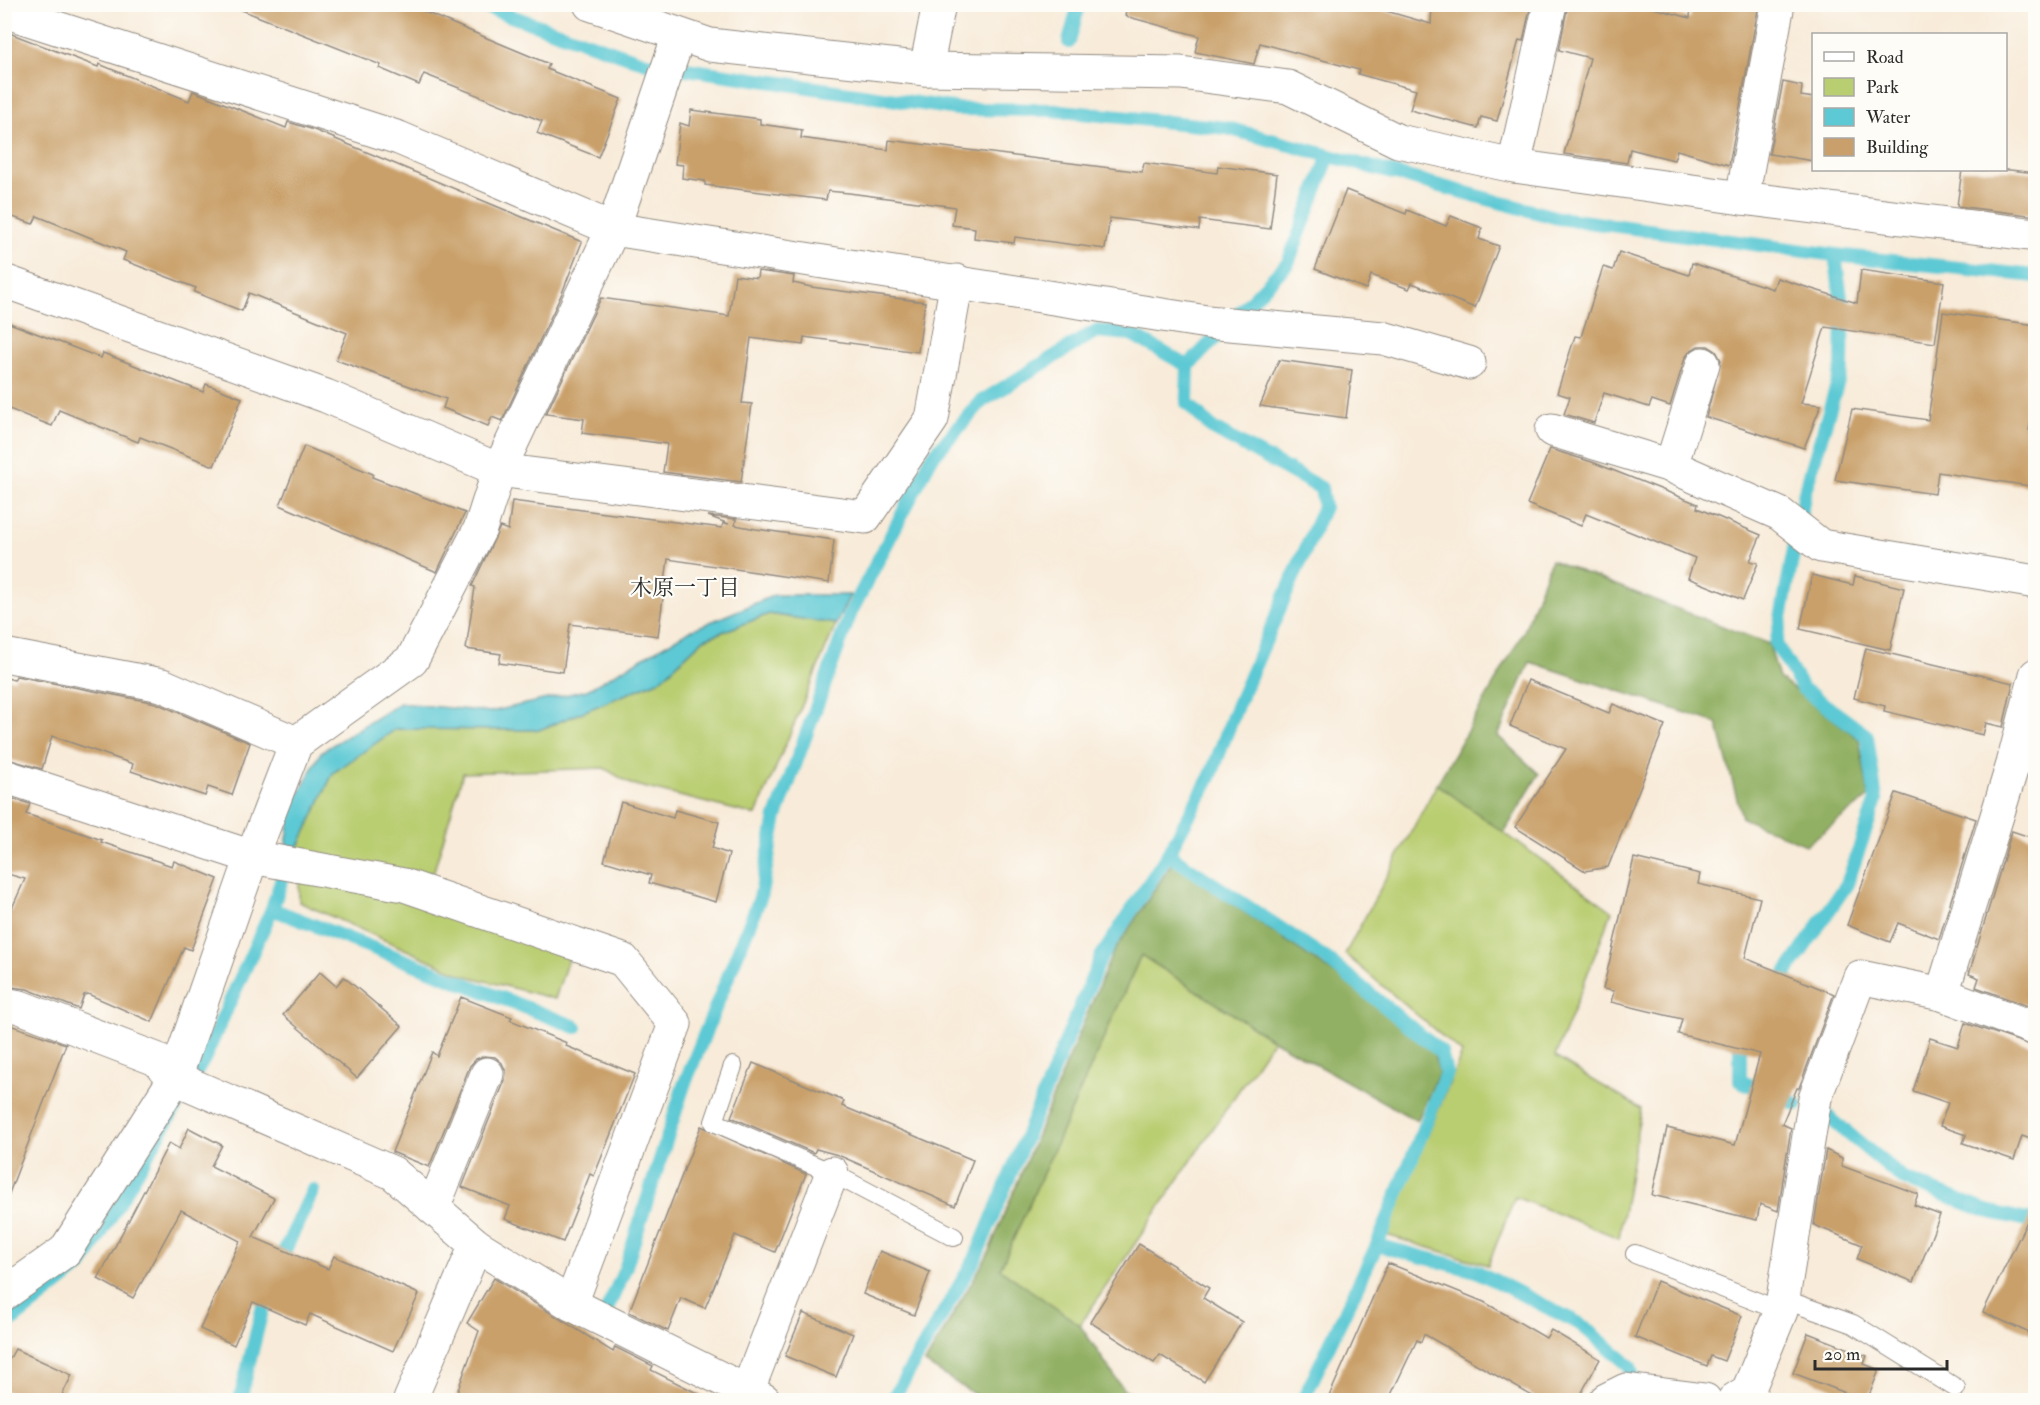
<svg xmlns="http://www.w3.org/2000/svg" width="2040" height="1405" viewBox="0 0 2040 1405" font-family="'IM FELL Double Pica','Noto Serif JP',serif">
	<style>
		.green { fill: #b9cd71; stroke: #727c4e; stroke-width: 1.5 }
		.forest { fill: #92b063; stroke: #5e6e47; stroke-width: 1.5 }
		.water { fill: #5dc9d4; stroke: #447a80; stroke-width: 1.5 }
		.lines { fill: none; stroke-linecap: round; stroke-linejoin: round }
		.stream { stroke: #5dc9d4; stroke-width: 14 }
		.building { fill: #c9a06b }
		.service-casing { stroke: #928b82; stroke-width: 20 }
		.minor-casing { stroke: #928b82; stroke-width: 35 }
		.service { stroke: #fff; stroke-width: 18 }
		.minor { stroke: #fff; stroke-width: 33 }
		.labels { text-anchor: middle; stroke-width: 4.5; stroke-linejoin: round; paint-order: stroke }
		.neighbourhood-label { font-size: 22px; fill: #2b2b2b; stroke: #fdfcf7 }
	</style>
	<rect width="100%" height="100%" fill="#fdfcf7"/>
	<filter id="ink" filterUnits="userSpaceOnUse"><feTurbulence type="fractalNoise" baseFrequency=".0167" numOctaves="2"/><feDisplacementMap in="SourceGraphic" scale="12" xChannelSelector="R" yChannelSelector="G"/><feConvolveMatrix kernelMatrix="1 2 1 2 8 2 1 2 1" color-interpolation-filters="sRGB"/></filter>
	<filter id="wash" filterUnits="userSpaceOnUse"><feTurbulence type="fractalNoise" baseFrequency=".008" numOctaves="4" result="noise"/><feDisplacementMap in="SourceGraphic" scale="24" xChannelSelector="R" yChannelSelector="G"/><feGaussianBlur stdDeviation="1.35" result="paint"/><feColorMatrix in="noise" values="0 0 0 0 0 0 0 0 0 0 0 0 0 0 0 0 0 1.4 0 .05"/><feComposite in="paint" operator="in"/></filter>
	<g filter="url(#wash)">
		<rect width="100%" height="100%" fill="#f8ebd9"/>
		<!-- green -->
		<g class="green">
			<polygon points="769,614 836,624 756,815 631,784 604,768 463,773 425,901 571,950 555,999 463,975 299,902 299,846 333,773 396,729 539,730 660,680 704,639"/>
			<polygon points="1437,784 1612,911 1555,1057 1641,1109 1619,1238 1515,1197 1488,1265 1386,1235 1462,1053 1345,954"/>
			<polygon points="1141,955 1273,1040 1080,1325 1000,1269"/>
		</g>
		<!-- forest -->
		<g class="forest">
			<polygon points="1551,560 1769,644 1779,678 1859,739 1869,797 1806,845 1742,818 1717,723 1530,662 1498,736 1539,774 1504,833 1437,784 1524,631"/>
			<polygon points="1172,863 1335,974 1432,1048 1439,1072 1417,1121 1273,1040 1141,955 1000,1269 1080,1325 1123,1389 1149,1400 983,1400 925,1363 987,1256 1112,954"/>
		</g>
		<!-- water -->
		<polygon class="water" points="775,595 850,595 836,624 769,614 704,639 660,680 539,730 396,729 333,773 299,846 286,847 291,809 321,752 400,703 490,712 587,690 689,631"/>
		<g class="lines">
			<!-- stream -->
			<g class="stream">
				<polyline points="476,4 646,63 957,109 1052,110 1227,128 1558,218 1835,255 2036,276"/>
				<polyline points="1069,42 1079,4"/>
				<polyline points="1188,366 1187,403 1212,428 1321,488 1324,507 1235,711 1211,775 1168,854 1327,959 1441,1052 1446,1073 1377,1245"/>
				<polyline points="272,909 576,1027"/>
				<polyline points="1776,988 1847,884 1876,800 1867,736 1802,688 1776,644 1805,491 1842,368 1843,312 1835,255"/>
				<polyline points="1743,1032 1740,1035 1740,1081 1796,1104"/>
				<polyline points="1827,1116 1902,1178 1986,1211 2036,1222"/>
				<polyline points="277,1267 313,1190"/>
				<polyline points="602,1321 625,1269 684,1085 760,898 776,817 851,612 932,457 982,401 1096,331 1131,334 1188,366 1288,263 1329,156"/>
				<polyline points="4,1327 82,1265 204,1059 272,909 287,863"/>
				<polyline points="240,1400 267,1290"/>
				<polyline points="892,1400 975,1259 1101,957 1168,854"/>
				<polyline points="1303,1400 1377,1245 1476,1271 1580,1324 1630,1366 1635,1393"/>
			</g>
		</g>
		<g id="blocks">
			<!-- building -->
			<g class="building">
				<polygon points="234,4 406,4 549,64 547,69 621,99 598,157 537,133 542,121 424,74 419,85 379,68 381,65 234,7"/>
				<polygon points="1127,4 1362,4 1431,24 1432,4 1531,4 1523,41 1519,40 1497,121 1481,117 1478,128 1410,110 1416,90 1358,74 1359,70 1260,43 1254,64 1195,52 1199,36 1125,16"/>
				<polygon points="1568,4 1639,4 1690,18 1691,4 1759,4 1729,165 1677,150 1674,160 1630,149 1627,163 1564,154 1590,58 1559,50"/>
				<polygon points="4,31 98,67 99,64 189,101 193,91 286,128 288,122 314,130 582,242 562,293 502,421 492,417 488,426 443,408 446,399 336,360 347,333 249,293 242,311 194,292 196,288 123,260 126,252 37,216 33,224 4,214"/>
				<polygon points="1783,82 1802,86 1801,96 1814,98 1814,161 1769,154"/>
				<polygon points="691,110 760,119 760,124 802,130 801,138 888,150 889,140 1142,172 1144,163 1217,173 1218,166 1277,174 1270,229 1200,220 1199,230 1110,218 1105,249 1015,237 1014,243 974,238 975,228 952,225 955,207 849,193 828,191 826,200 705,185 705,181 682,178 683,165 675,164 680,123 689,126"/>
				<polygon points="1962,170 2010,170 2036,173 2036,216 1957,206"/>
				<polygon points="1346,190 1406,214 1407,210 1446,226 1451,216 1482,228 1479,239 1499,246 1475,308 1412,283 1409,289 1371,275 1366,289 1315,269"/>
				<polygon points="1619,252 1689,275 1692,263 1773,289 1777,278 1857,303 1861,270 1944,282 1935,343 1825,327 1801,403 1821,405 1804,448 1706,417 1721,360 1716,351 1708,346 1698,346 1690,351 1685,358 1670,406 1652,400 1649,407 1604,393 1594,423 1564,414 1570,397 1557,393 1575,336 1581,337 1603,267 1613,270"/>
				<polygon points="758,271 794,276 793,283 811,287 925,302 918,352 804,337 803,345 751,338 742,403 752,404 741,482 663,472 667,444 582,433 584,419 546,414 601,298 729,316 735,275 757,278"/>
				<polygon points="1943,312 2036,325 2036,392 2029,430 2036,431 2036,487 1938,472 1935,494 1835,480 1852,409 1928,420"/>
				<polygon points="4,321 101,358 103,353 203,392 206,384 242,398 214,466 140,437 138,442 59,410 52,426 4,407"/>
				<polygon points="1279,360 1352,370 1346,418 1260,406"/>
				<polygon points="304,446 373,474 372,477 465,513 437,572 280,505"/>
				<polygon points="1550,449 1592,462 1698,504 1697,508 1761,535 1750,561 1758,563 1743,600 1688,578 1695,558 1586,514 1581,526 1527,504"/>
				<polygon points="512,501 722,528 723,523 729,524 708,516 736,519 735,525 756,529 834,540 829,583 668,559 658,636 570,624 563,672 499,663 501,654 466,649 475,587 472,586 500,527 508,530"/>
				<polygon points="1812,575 1853,585 1855,576 1904,588 1890,650 1800,629"/>
				<polygon points="1866,648 2013,683 2003,727 1986,723 1983,735 1884,711 1885,706 1854,698"/>
				<polygon points="16,676 156,703 250,743 232,795 208,787 205,796 131,771 133,764 52,736 42,769 4,758 4,677 14,680"/>
				<polygon points="1528,680 1609,713 1613,704 1665,725 1608,867 1585,871 1515,827 1566,749 1510,726"/>
				<polygon points="1896,793 1976,819 1939,939 1898,923 1890,942 1847,925"/>
				<polygon points="4,796 30,804 26,814 102,840 101,842 172,866 174,861 218,879 191,950 184,947 152,1022 88,994 84,995 79,1009 27,989 4,986 4,926 25,879 4,873"/>
				<polygon points="621,802 673,818 675,810 719,822 712,848 729,854 716,902 649,883 651,875 604,861"/>
				<polygon points="2012,831 2036,839 2036,1009 1976,987 1979,978 1969,974"/>
				<polygon points="1634,858 1700,874 1698,884 1760,898 1745,958 1834,994 1799,1088 1797,1088 1782,1124 1791,1128 1778,1211 1760,1204 1757,1220 1652,1195 1667,1128 1735,1145 1760,1054 1678,1034 1682,1019 1611,1002 1614,991 1603,989"/>
				<polygon points="320,972 336,986 344,977 402,1026 357,1078 283,1015"/>
				<polygon points="461,997 512,1017 510,1020 567,1043 566,1046 635,1074 594,1176 590,1174 563,1242 505,1219 510,1206 462,1187 505,1080 506,1072 502,1063 495,1057 484,1056 476,1059 470,1066 429,1167 392,1152 432,1052 437,1056"/>
				<polygon points="4,1023 66,1044 8,1196 4,1196"/>
				<polygon points="1965,1023 2036,1047 2036,1141 2022,1136 2014,1160 1963,1143 1966,1135 1940,1126 1948,1103 1913,1091 1930,1038 1958,1047"/>
				<polygon points="753,1063 844,1101 842,1106 973,1160 955,1206 838,1155 816,1149 814,1153 731,1117"/>
				<polygon points="701,1126 806,1174 775,1252 735,1235 705,1308 681,1298 668,1331 629,1312"/>
				<polygon points="189,1128 222,1145 211,1166 274,1198 253,1237 328,1269 334,1256 419,1294 393,1351 310,1314 305,1325 253,1302 234,1345 200,1329 240,1241 181,1210 133,1298 98,1279 169,1143 179,1149"/>
				<polygon points="1826,1150 1842,1158 1842,1166 1918,1194 1914,1205 1940,1215 1914,1282 1857,1259 1862,1245 1814,1225"/>
				<polygon points="2036,1203 2036,1336 1983,1312"/>
				<polygon points="1139,1244 1209,1288 1203,1298 1242,1322 1204,1382 1160,1355 1154,1363 1090,1322"/>
				<polygon points="880,1251 930,1272 914,1315 863,1294"/>
				<polygon points="1388,1263 1484,1302 1546,1338 1551,1330 1600,1359 1577,1401 1541,1401 1424,1334 1421,1342 1417,1340 1388,1401 1327,1401"/>
				<polygon points="494,1278 613,1352 615,1347 653,1366 651,1370 713,1401 454,1401 479,1331 467,1323"/>
				<polygon points="1657,1281 1742,1316 1724,1361 1711,1356 1707,1366 1635,1337"/>
				<polygon points="803,1313 853,1334 836,1377 785,1356"/>
				<polygon points="1808,1333 1867,1356 1864,1364 1879,1370 1867,1401 1793,1373"/>
				<polygon points="15,1349 72,1375 59,1401 25,1401 4,1390 4,1369"/>
			</g>
		</g>
	</g>
	<g filter="url(#ink)">
		<use href="#blocks" fill-opacity="0" stroke="#928b82" stroke-width="1.5"/>
		<g class="lines">
			<defs>
				<g id="service">
					<polyline points="733,1066 714,1122 832,1173 954,1237"/>
					<polyline points="1635,1254 1781,1311"/>
					<polyline points="1783,1299 1853,1324 1956,1388"/>
				</g>
				<g id="minor">
					<polyline points="590,4 710,45 926,69 1181,73 1288,87 1398,141 1514,166 1742,198 2036,235"/>
					<polyline points="4,11 399,138 613,229 1207,322 1383,338 1469,363"/>
					<polyline points="926,69 939,4"/>
					<polyline points="1514,166 1550,4"/>
					<polyline points="1742,198 1778,4"/>
					<polyline points="4,281 326,396 499,470 865,517 932,419 957,281"/>
					<polyline points="1552,430 1671,466 1780,514 1821,546 2036,582"/>
					<polyline points="1671,466 1703,364"/>
					<polyline points="4,655 162,685 296,743"/>
					<polyline points="2036,675 2013,764 1942,994 2036,1029"/>
					<polyline points="4,776 252,857 404,885 623,960 675,1024 571,1304"/>
					<polyline points="4,1004 20,1007 156,1059 175,1078 393,1173 476,1245 571,1304 764,1400"/>
					<polyline points="433,1208 487,1074"/>
					<polyline points="4,1294 65,1251 175,1078 252,857 296,743 412,660 480,529 499,470 613,229 679,35"/>
					<polyline points="747,1392 832,1173"/>
					<polyline points="410,1400 476,1245"/>
					<polyline points="1606,1400 1626,1390 1705,1400"/>
					<polyline points="1734,1400 1748,1391 1781,1311 1815,1098 1860,977 1942,994"/>
				</g>
			</defs>
			<!-- service casing -->
			<use href="#service" class="service-casing"/>
			<!-- minor casing -->
			<use href="#minor" class="minor-casing"/>
			<!-- service -->
			<use href="#service" class="service"/>
			<!-- minor -->
			<use href="#minor" class="minor"/>
		</g>
	</g>
	<g class="labels">
		<!-- neighbourhood labels -->
		<g class="neighbourhood-label">
			<text x="685" y="595">木原一丁目</text>
		</g>
	</g>
	<!-- margin -->
	<rect width="2040" height="1405" fill="none" stroke="#fdfcf7" stroke-width="24"/>
	<!-- legend -->
	<rect x="1812" y="33" width="195" height="138" fill="#fdfcf7" stroke="#a9a8a5" stroke-width="1.5"/>
	<rect x="1824" y="52" width="30" height="9" fill="#ffffff" stroke="#a9a8a5" stroke-width="1.5"/>
	<text x="1866" y="63" font-size="18" fill="#2b2b2b">Road</text>
	<rect x="1824" y="78" width="30" height="18" fill="#b9cd71" stroke="#a9a8a5" stroke-width="1.5"/>
	<text x="1866" y="93" font-size="18" fill="#2b2b2b">Park</text>
	<rect x="1824" y="108" width="30" height="18" fill="#5dc9d4" stroke="#a9a8a5" stroke-width="1.5"/>
	<text x="1866" y="123" font-size="18" fill="#2b2b2b">Water</text>
	<rect x="1824" y="138" width="30" height="18" fill="#c9a06b" stroke="#a9a8a5" stroke-width="1.5"/>
	<text x="1866" y="153" font-size="18" fill="#2b2b2b">Building</text>
	<!-- scale -->
	<path d="M1815 1360v9h132v-9" fill="none" stroke="#2b2b2b" stroke-width="3"/>
	<text x="1824" y="1360" font-size="18" fill="#2b2b2b" stroke="#fdfcf7" stroke-width="4.5" paint-order="stroke">20 m</text>
</svg>
